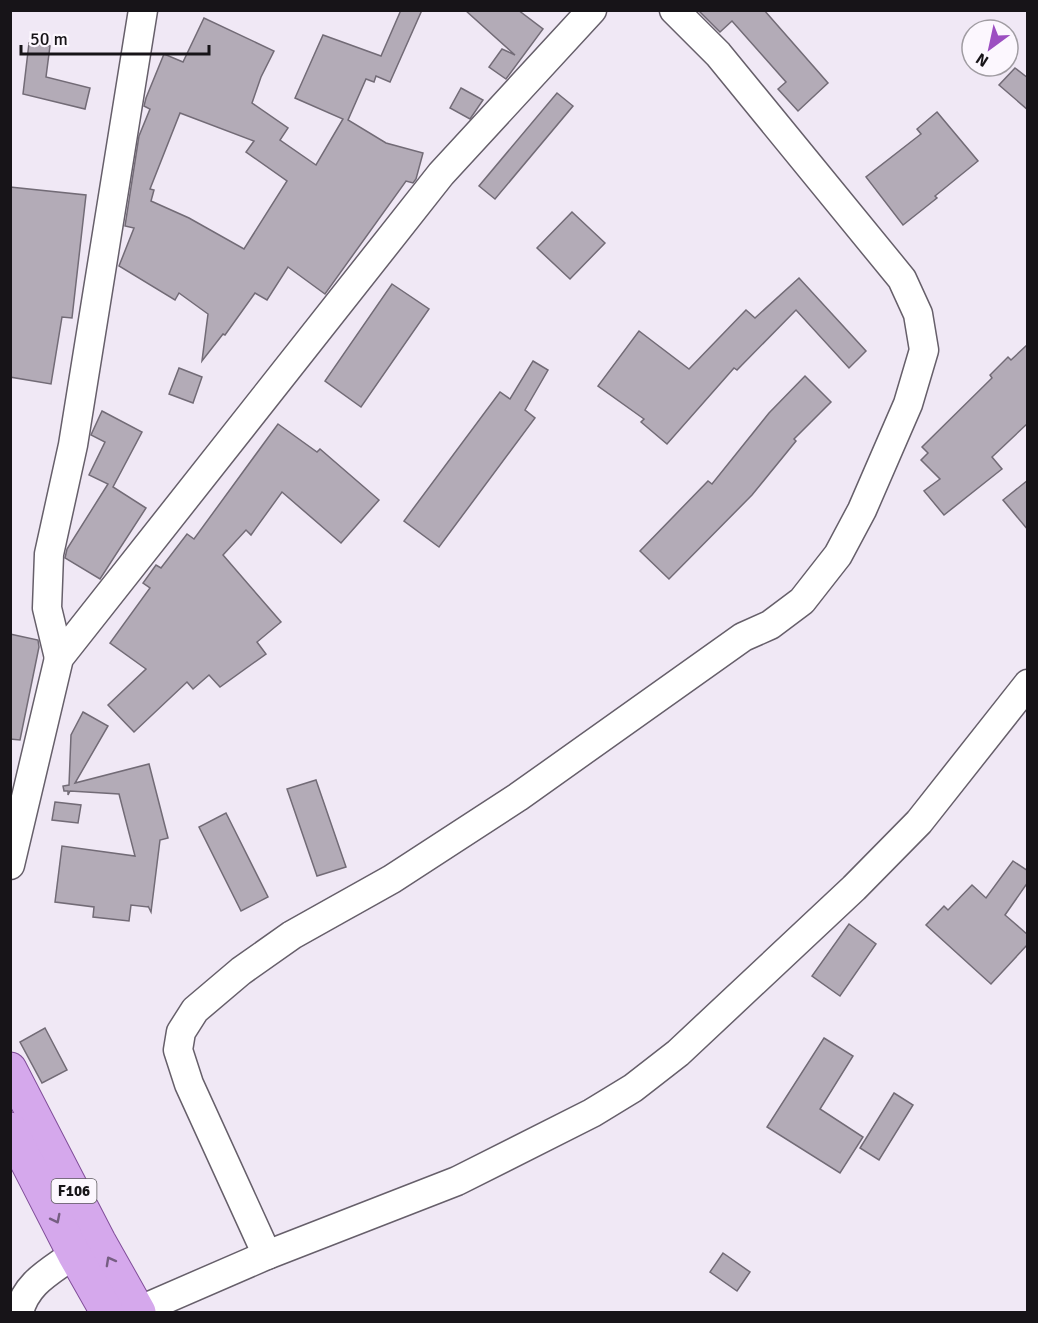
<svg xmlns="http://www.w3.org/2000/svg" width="1038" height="1323" viewBox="0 0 1038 1323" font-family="Signika,sans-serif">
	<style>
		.building { fill: #b3abb7; stroke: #726b76; stroke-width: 1.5; fill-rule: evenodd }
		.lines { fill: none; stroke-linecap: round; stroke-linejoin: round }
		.minor-casing { stroke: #665f6a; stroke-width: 31 }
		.major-casing { stroke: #804e99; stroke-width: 35 }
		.minor { stroke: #fff; stroke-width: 28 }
		.major { stroke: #d5a8ec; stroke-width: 33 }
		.oneway { stroke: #765e82 }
		.labels { text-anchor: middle; stroke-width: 4.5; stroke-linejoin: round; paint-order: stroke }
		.shield { fill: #fcf7fe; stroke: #5c585d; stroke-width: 1.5 }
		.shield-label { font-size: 15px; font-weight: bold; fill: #171418 }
	</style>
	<rect width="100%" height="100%" fill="#f0e8f5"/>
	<!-- building -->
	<g class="building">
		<path d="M401,10H422L390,82L376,76L374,82L366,79L348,120L386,143L423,153L416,179L413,183L406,181L325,294L288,267L267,300L255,293L225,335L223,334L202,361L208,314L179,293L175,300L119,266L134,228L125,226L139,136L150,109L144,106L146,98L164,54L183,62L204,18L274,51L261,77L252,103L288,128L280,140L316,165L343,119L295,98L323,35L381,56ZM180,113L254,141L246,152L287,181L244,249L189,218L151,201L154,190L150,189Z"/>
		<polygon points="465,10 518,10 543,29 506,79 489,67 502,49 515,55"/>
		<polygon points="698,10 764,10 828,83 798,111 778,89 786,82 732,21 720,32"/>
		<polygon points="29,43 50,46 46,77 90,88 85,109 23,94"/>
		<polygon points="1015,68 1028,78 1028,110 999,85"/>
		<polygon points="461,88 483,100 470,119 450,108"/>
		<polygon points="557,93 573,106 495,199 479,186"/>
		<polygon points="937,112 978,161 935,196 937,198 903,225 866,177 921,134 917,129"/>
		<polygon points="10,187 86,195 72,318 62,317 51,384 10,377"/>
		<polygon points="572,212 605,243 570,279 537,248"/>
		<polygon points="799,278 866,351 849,368 796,310 737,370 734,368 667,444 641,422 644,419 598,386 639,331 689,369 746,310 755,318"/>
		<polygon points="392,284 429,309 361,407 325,381"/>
		<polygon points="1028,344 1028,423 992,457 1002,469 944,515 924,491 940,479 921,460 928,453 922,447 992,378 990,375 1008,357 1011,360"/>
		<polygon points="533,361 548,370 525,410 535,418 439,547 404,521 500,392 510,399"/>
		<polygon points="179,368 202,377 193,403 169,394"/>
		<polygon points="805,376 831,402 794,439 796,441 752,495 669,579 640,551 708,481 712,484 769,413"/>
		<polygon points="102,411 142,432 113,487 146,508 100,579 65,558 67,549 108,484 89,475 105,442 91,435"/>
		<polygon points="278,424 317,452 320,449 379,500 341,543 282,492 251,535 246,530 223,555 281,622 257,642 266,654 220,687 209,675 193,689 187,682 134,732 108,705 146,669 110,643 150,588 143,583 156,565 161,568 187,534 194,539"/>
		<polygon points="1028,480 1028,530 1003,500"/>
		<polygon points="10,634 38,640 39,647 20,740 10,739"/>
		<polygon points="83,712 108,726 75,783 149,764 168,838 160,840 151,912 148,906 148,907 131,905 129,921 93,917 94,907 55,902 62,846 135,856 119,794 70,791 68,795 68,791 64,791 63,786 69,785 71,735"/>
		<polygon points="316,780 346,867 317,876 287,789"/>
		<polygon points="55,802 81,805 78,823 52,820"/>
		<polygon points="226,813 268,897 241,911 199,827"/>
		<polygon points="1013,861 1028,871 1028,882 1005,915 1028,935 1028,944 991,984 926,925 944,906 948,910 972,885 986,898"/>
		<polygon points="849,924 876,944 840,996 812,976"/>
		<polygon points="45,1028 67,1070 42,1083 20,1042"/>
		<polygon points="824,1038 853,1056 820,1109 863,1137 840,1173 767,1127"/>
		<polygon points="894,1093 913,1105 879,1160 860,1148"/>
		<polygon points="723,1253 750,1272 737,1291 710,1272"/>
	</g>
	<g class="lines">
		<defs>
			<g id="minor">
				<polyline points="59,658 47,608 49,554 73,445 143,10"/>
				<polyline points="10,865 59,658 441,174 592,10"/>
				<polyline points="267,1255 189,1084 178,1050 181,1032 195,1010 241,971 292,935 392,879 518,797 743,637 770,625 802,601 838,555 862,510 908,404 924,350 918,314 902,279 718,54 674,10"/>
				<polyline points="138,1311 267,1255 457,1181 592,1113 633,1088 678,1053 854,888 919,822 1028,684"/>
				<path d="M19,1312C27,1282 50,1272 74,1254"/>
			</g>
			<g id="major">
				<polyline points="10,1069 99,1241 139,1312"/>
				<polyline points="10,1129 74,1254 107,1312"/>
			</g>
		</defs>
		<!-- minor casing -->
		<use href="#minor" class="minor-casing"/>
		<!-- major casing -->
		<use href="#major" class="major-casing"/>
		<!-- minor -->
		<use href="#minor" class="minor"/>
		<!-- major -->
		<use href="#major" class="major"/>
	</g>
	<!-- one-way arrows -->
	<defs><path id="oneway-chevron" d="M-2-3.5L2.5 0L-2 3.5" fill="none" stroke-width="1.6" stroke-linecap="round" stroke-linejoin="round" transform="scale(1.5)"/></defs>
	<g class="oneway">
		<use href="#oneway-chevron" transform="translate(56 1219) rotate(63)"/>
		<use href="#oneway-chevron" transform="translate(110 1261) rotate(-119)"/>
	</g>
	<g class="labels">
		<!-- shield labels -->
		<rect class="shield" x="51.5" y="1179" width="45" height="24" rx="4.5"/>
		<g class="shield-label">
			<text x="74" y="1196">F106</text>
		</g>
	</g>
	<!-- border -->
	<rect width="1038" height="1323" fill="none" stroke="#171418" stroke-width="24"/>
	<!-- north arrow -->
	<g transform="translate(990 48) rotate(213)"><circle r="28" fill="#fcf7fe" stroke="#a09ca2" stroke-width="1.5"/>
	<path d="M0-4.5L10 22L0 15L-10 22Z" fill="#9c4fc1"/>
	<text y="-9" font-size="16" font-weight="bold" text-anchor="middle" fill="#171418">N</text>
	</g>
	<!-- scale -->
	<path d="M21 45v9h188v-9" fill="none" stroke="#171418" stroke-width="3"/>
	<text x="30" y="45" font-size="18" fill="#171418" stroke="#fcf7fe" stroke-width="4.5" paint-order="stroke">50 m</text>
</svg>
